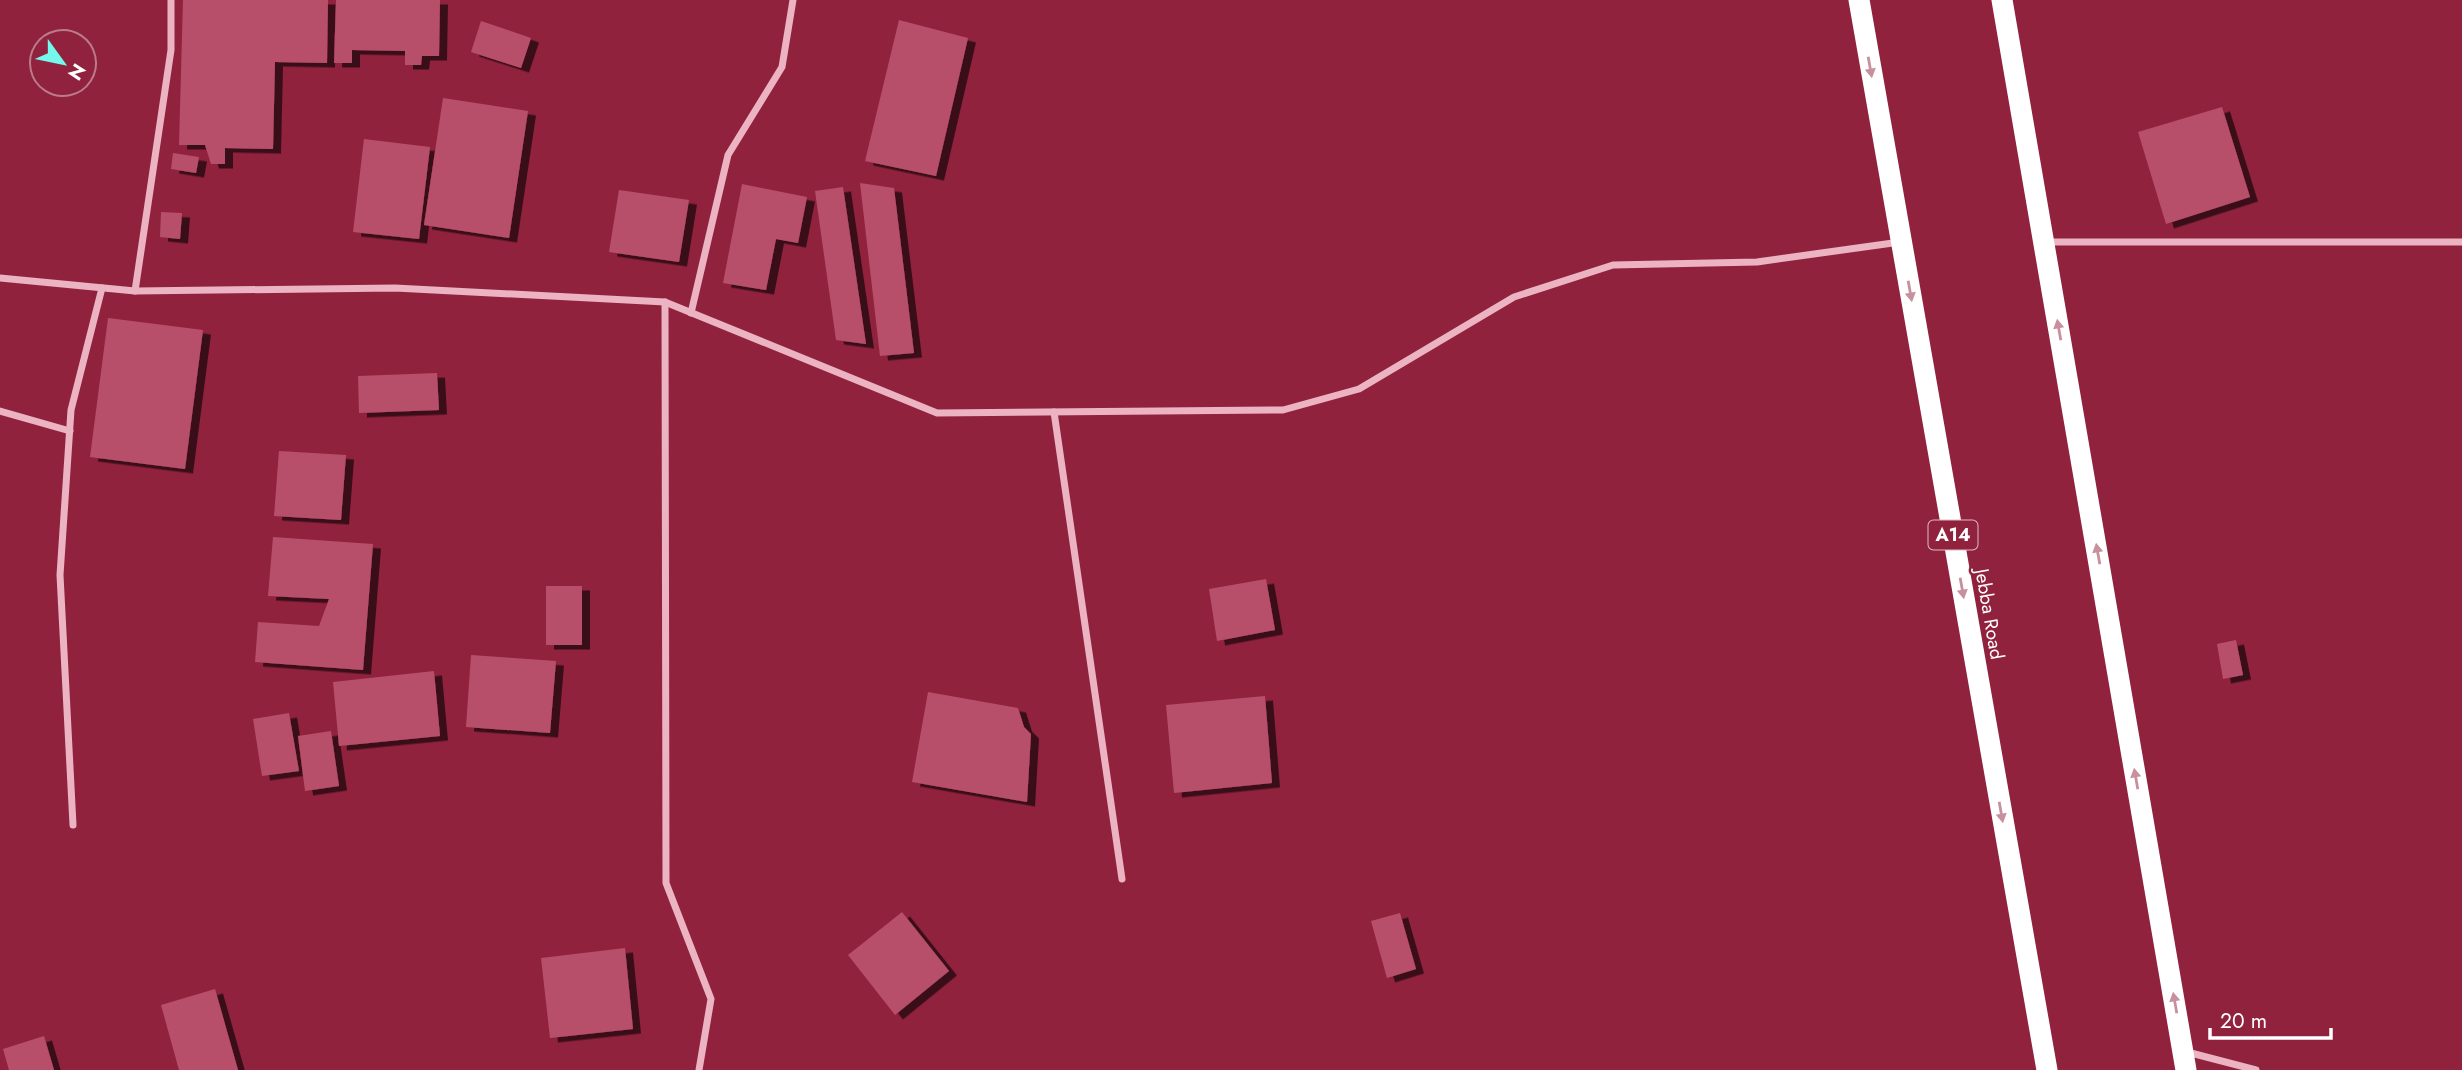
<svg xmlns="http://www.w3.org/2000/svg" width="2462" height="1070" viewBox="0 0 2462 1070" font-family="Jost,sans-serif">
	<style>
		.building { fill: #b84f6a; filter: url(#shadow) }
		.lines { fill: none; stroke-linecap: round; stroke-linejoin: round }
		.street { stroke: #ecb3c2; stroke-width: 7 }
		.highway { stroke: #fff; stroke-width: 21 }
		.oneway { fill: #c8909e }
		.labels { text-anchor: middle; stroke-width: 5; stroke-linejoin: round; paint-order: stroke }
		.shield { fill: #90223d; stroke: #debdc5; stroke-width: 2 }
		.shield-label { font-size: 18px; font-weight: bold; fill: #fff }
		.street-label { font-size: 19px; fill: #fff; stroke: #90223d }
	</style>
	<defs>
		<filter id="shadow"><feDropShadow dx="8" dy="4.5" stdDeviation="0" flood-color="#0009"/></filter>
	</defs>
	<rect width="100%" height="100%" fill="#90223d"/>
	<!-- building -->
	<g class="building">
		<polygon points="183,0 328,0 327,63 275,62 273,149 225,148 225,164 211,164 205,145 179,145"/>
		<polygon points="336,0 440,0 439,56 422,56 421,65 405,65 405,51 352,50 352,63 334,63"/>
		<polygon points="899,20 968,38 936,176 865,161"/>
		<polygon points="481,21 531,38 521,68 471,52"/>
		<polygon points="443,98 528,111 509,238 424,225"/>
		<polygon points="2222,107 2250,197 2166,224 2138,132"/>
		<polygon points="364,139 430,147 419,239 353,232"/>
		<polygon points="173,153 199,157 196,173 171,169"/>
		<polygon points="860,183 894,188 914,353 880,356"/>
		<polygon points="742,184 807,197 798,243 776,239 766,290 723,283"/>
		<polygon points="843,187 866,344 836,340 815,191"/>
		<polygon points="619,190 689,200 679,262 609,252"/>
		<polygon points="161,212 182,213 180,239 160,237"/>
		<polygon points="108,318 203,330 185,469 90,457"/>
		<polygon points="437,373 439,410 359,413 358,376"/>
		<polygon points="279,451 346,455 341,520 274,516"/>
		<polygon points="273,537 373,544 363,670 255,662 258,622 319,626 329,599 268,596"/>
		<polygon points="1266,579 1275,630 1217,641 1209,589"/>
		<rect x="546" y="586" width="36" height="59"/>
		<polygon points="2236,640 2243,675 2223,679 2217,644"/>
		<polygon points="471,655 556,661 550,733 466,727"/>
		<polygon points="434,671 440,736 339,746 333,682"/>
		<polygon points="928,692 1018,708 1024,727 1031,734 1027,802 912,782"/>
		<polygon points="1265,696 1272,783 1174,793 1166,705"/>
		<polygon points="289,713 299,771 262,776 253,719"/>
		<polygon points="331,731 339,786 305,791 298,736"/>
		<polygon points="902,912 949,971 895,1015 848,955"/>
		<polygon points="1400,913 1416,969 1387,978 1371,921"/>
		<polygon points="625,948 633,1029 550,1038 541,958"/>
		<polygon points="215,989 238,1070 179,1070 161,1005"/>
		<polygon points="44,1036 54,1070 9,1070 3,1049"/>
	</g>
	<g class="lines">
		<!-- street -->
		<g class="street">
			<polyline points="2045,242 2462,242"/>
			<polyline points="0,278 135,291 395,288 665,302 937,413 1283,410 1359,389 1514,297 1613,265 1757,262 1900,242"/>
			<polyline points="135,291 171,50 171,0"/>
			<polyline points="665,302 666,883 711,999 699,1070"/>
			<polyline points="691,313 728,155 782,67 793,0"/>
			<polyline points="0,411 70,431"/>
			<polyline points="1054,412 1122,879"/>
			<polyline points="73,825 60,575 71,410 102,288"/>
			<polyline points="2187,1052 2256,1070"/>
		</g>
		<!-- highway -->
		<g class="highway">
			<polyline points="1859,0 2047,1070"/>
			<polyline points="2002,0 2186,1070"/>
		</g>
	</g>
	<!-- one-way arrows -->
	<defs><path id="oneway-solid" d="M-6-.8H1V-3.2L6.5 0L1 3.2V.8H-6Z" transform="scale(1.75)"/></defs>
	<g class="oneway">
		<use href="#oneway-solid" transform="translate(1870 67) rotate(80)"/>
		<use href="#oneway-solid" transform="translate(1910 291) rotate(80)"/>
		<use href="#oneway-solid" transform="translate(2059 330) rotate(-100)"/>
		<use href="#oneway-solid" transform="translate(2098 554) rotate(-100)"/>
		<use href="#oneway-solid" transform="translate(1962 588) rotate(80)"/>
		<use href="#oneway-solid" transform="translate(2136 779) rotate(-100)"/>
		<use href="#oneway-solid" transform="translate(2001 812) rotate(80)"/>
		<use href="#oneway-solid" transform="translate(2175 1003) rotate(-100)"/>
	</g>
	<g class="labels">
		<!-- shield labels -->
		<rect class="shield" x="1928.5" y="520.5" width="49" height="29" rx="5"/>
		<g class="shield-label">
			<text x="1953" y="541">A14</text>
		</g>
		<!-- street labels -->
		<g class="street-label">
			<text transform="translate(1990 614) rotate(80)" y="7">Jebba Road</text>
		</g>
	</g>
	<!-- north arrow -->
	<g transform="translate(63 63) rotate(123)"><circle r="33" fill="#90223d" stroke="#bc7a8b" stroke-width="2"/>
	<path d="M0-5L12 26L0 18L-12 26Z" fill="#75f8eb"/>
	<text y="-10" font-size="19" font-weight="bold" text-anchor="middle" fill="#ffffff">N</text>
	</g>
	<!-- scale -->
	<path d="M2210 1028v10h121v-10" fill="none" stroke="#ffffff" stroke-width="3.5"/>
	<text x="2220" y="1028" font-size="21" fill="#ffffff" stroke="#90223d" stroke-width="5" paint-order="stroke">20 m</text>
</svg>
